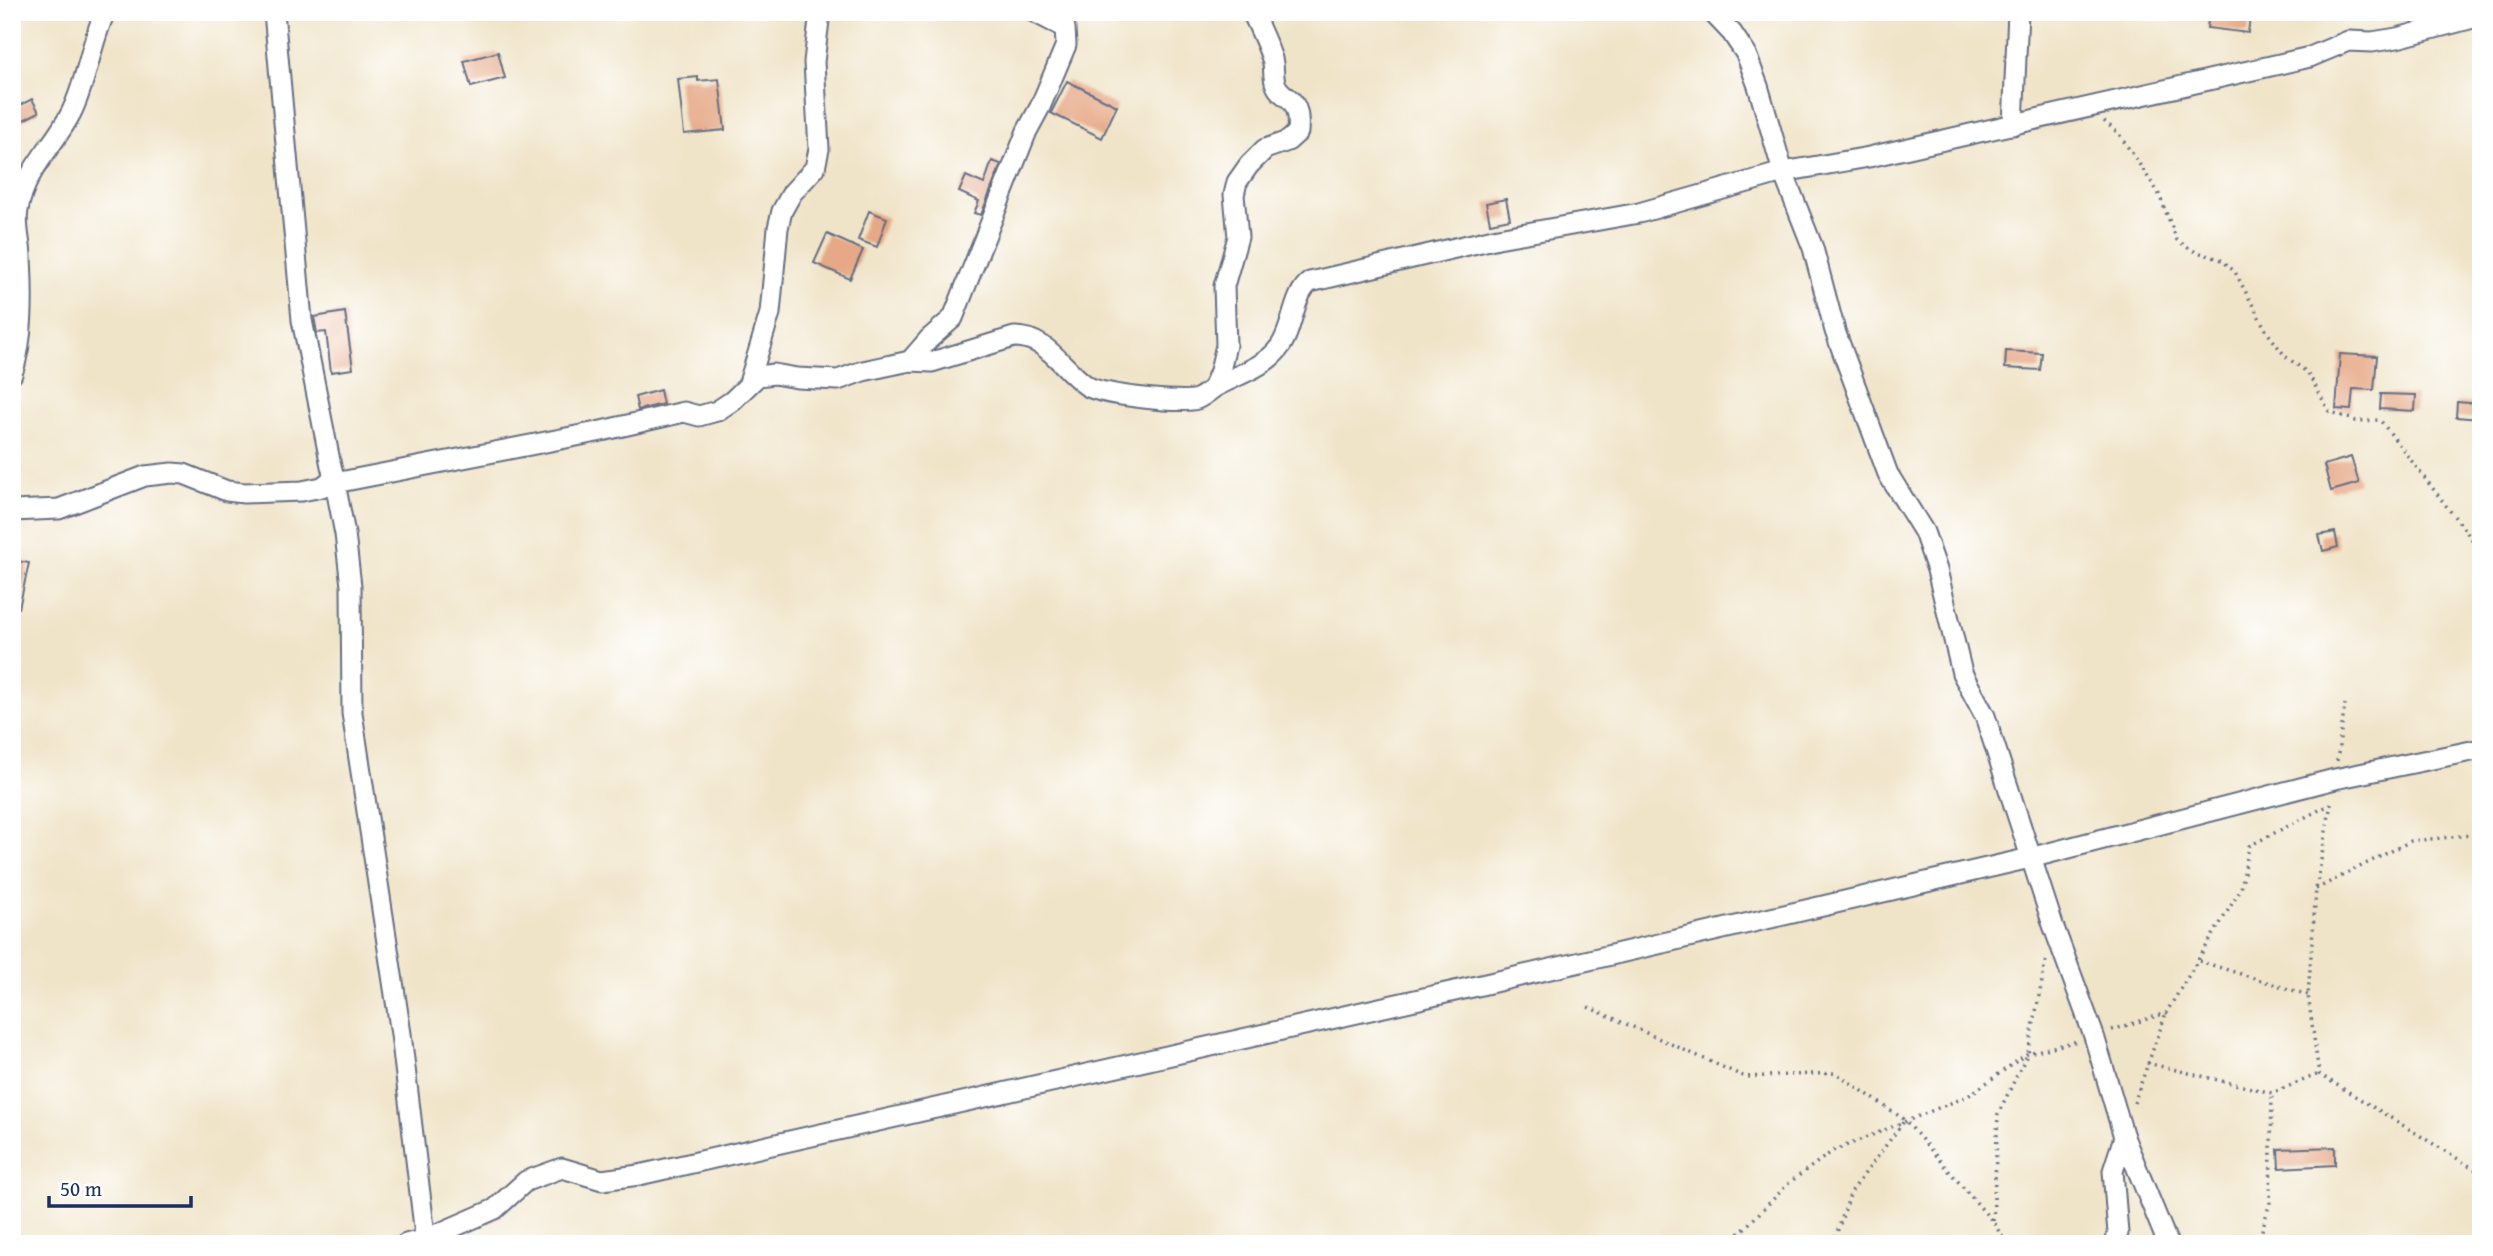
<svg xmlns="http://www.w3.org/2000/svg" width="2493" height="1256" viewBox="0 0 2493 1256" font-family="'Gentium Book Plus',serif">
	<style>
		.building { fill: #e6a886 }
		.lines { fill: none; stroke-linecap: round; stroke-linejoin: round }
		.street-casing { stroke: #666e83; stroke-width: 23 }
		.path { stroke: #666e83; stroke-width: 3.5; stroke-dasharray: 2 5; stroke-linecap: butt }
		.street { stroke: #fff; stroke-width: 19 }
	</style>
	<rect width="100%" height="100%" fill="#fff"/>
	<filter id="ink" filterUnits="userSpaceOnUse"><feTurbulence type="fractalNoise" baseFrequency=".0143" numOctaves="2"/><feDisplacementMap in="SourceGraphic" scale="14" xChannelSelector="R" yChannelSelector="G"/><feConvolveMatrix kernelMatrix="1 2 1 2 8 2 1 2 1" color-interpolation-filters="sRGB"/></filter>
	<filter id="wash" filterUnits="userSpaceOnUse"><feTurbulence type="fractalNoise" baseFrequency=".00686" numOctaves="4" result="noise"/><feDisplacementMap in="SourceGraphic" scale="28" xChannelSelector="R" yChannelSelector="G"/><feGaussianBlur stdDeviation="1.57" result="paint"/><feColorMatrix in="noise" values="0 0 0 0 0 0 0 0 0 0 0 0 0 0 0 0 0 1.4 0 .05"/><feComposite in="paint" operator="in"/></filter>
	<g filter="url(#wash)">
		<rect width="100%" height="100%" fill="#f0e4c8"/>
		<g id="blocks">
			<!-- building -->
			<g class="building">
				<polygon points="2209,12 2250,17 2248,33 2207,28"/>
				<polygon points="498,52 505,78 471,87 464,61"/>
				<polygon points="698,77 698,81 719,79 725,130 684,134 678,79"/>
				<polygon points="1067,81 1117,106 1102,138 1051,113"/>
				<polygon points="32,99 39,112 20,122 13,109"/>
				<polygon points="992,161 1001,164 981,215 974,213 979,201 959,192 966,176 984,184"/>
				<polygon points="1506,199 1510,219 1490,223 1486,203"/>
				<polygon points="869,211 887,218 877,247 858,240"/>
				<polygon points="827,234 863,250 850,279 814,263"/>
				<polygon points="345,312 353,369 331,372 326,332 317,333 314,317"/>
				<polygon points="2006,351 2042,353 2040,370 2005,368"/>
				<polygon points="2340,354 2377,356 2374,390 2353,389 2351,410 2336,409"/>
				<polygon points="660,390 663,404 638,410 635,397"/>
				<polygon points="2381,394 2416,395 2415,411 2380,409"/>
				<polygon points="2457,402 2481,404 2481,419 2456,417"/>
				<polygon points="2351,457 2359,483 2331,491 2324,465"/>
				<polygon points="2335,532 2338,547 2323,551 2319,535"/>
				<polygon points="12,560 29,563 19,608 12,608"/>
				<polygon points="2335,1147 2335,1165 2279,1168 2278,1149"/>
			</g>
		</g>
	</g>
	<g filter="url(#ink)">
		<use href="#blocks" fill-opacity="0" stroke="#666e83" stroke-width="2"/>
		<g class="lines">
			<defs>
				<g id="street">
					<path d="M274,12L302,320L331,466L334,478L340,482L597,432L684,412L699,416L717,411L732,401L758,376L774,374L797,378L838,380L863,371L910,361L932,362L1014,337C1047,336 1062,369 1087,386C1100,395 1183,404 1197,399C1204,396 1209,391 1215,387C1236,375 1264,368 1279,348C1293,331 1293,294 1310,282L1498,238L1639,213L1783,172L1869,157L2310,57L2348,41L2372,42L2397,38L2481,16"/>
					<polyline points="1712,12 1732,33 1746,54 1758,86 1783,172 1813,248 1835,331 1888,474 1924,532 1937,570 1962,673 1985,716 2053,925 2094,1036 2124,1137 2168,1244"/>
					<polyline points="2013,125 2018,12"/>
					<polyline points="910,361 929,339 953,318 1027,131 1040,107 1066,45 1065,28 1034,12"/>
					<path d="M12,374C24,340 23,294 21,258C21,243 15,226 18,210C25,169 53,148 71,113C87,81 90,45 105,12"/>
					<polyline points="749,383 770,313 778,228 782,211 792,193 815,168 819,149 814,62 820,12"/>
					<path d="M1213,388L1220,371L1226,345L1224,286L1238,237L1234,195L1237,182L1249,165L1265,149L1288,141L1298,132C1299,119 1299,105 1287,97C1282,93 1279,92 1276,85C1272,76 1275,68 1272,59C1267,43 1259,27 1252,12"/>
					<polyline points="12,511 59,509 145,476 172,473 184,474 227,491 244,493 302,491 322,487 334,478 345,534 351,586 352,713 401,1034 426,1244"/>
					<polyline points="406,1244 426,1239 495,1209 526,1181 562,1168 602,1180 639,1175 1477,986 2030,858 2335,779 2481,749"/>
					<polyline points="2115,1244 2118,1233 2113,1171 2124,1137"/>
				</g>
			</defs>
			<!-- street casing -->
			<use href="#street" class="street-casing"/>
			<!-- path -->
			<g class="path">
				<polyline points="2104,121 2119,134 2158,192 2177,240 2191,250 2222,260 2235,272 2267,332 2285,356 2308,373 2329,411 2356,421 2380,420 2481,551"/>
				<polyline points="2337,761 2345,704"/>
				<polyline points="2331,803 2316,889 2308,995 2319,1074 2481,1173"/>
				<polyline points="2316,889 2411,841 2481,834"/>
				<polyline points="2199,961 2308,995"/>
				<polyline points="1588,1007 1745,1077 1836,1073 1905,1120 1993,1222 2007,1244"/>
				<polyline points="2112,1030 2166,1013 2241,889 2249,846 2331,804"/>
				<polyline points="2147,1063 2272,1093 2319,1074"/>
				<polyline points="2134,1103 2166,1013"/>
				<polyline points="1993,1220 1998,1114 2028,1053 2046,960"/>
				<polyline points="1729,1244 1790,1182 1833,1151 1968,1096 2028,1053 2078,1041"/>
				<polyline points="1833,1244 1851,1192 1905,1120"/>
				<polyline points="2258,1244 2270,1202 2272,1093"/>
			</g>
			<!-- street -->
			<use href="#street" class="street"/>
		</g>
	</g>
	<!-- margin -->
	<rect width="2493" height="1256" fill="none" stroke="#fff" stroke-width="42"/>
	<!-- scale -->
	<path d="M49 1196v10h142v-10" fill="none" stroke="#1b2f5e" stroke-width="3.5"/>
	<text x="60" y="1196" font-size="21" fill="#1b2f5e" stroke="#ffffff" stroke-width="5" paint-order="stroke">50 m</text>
</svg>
